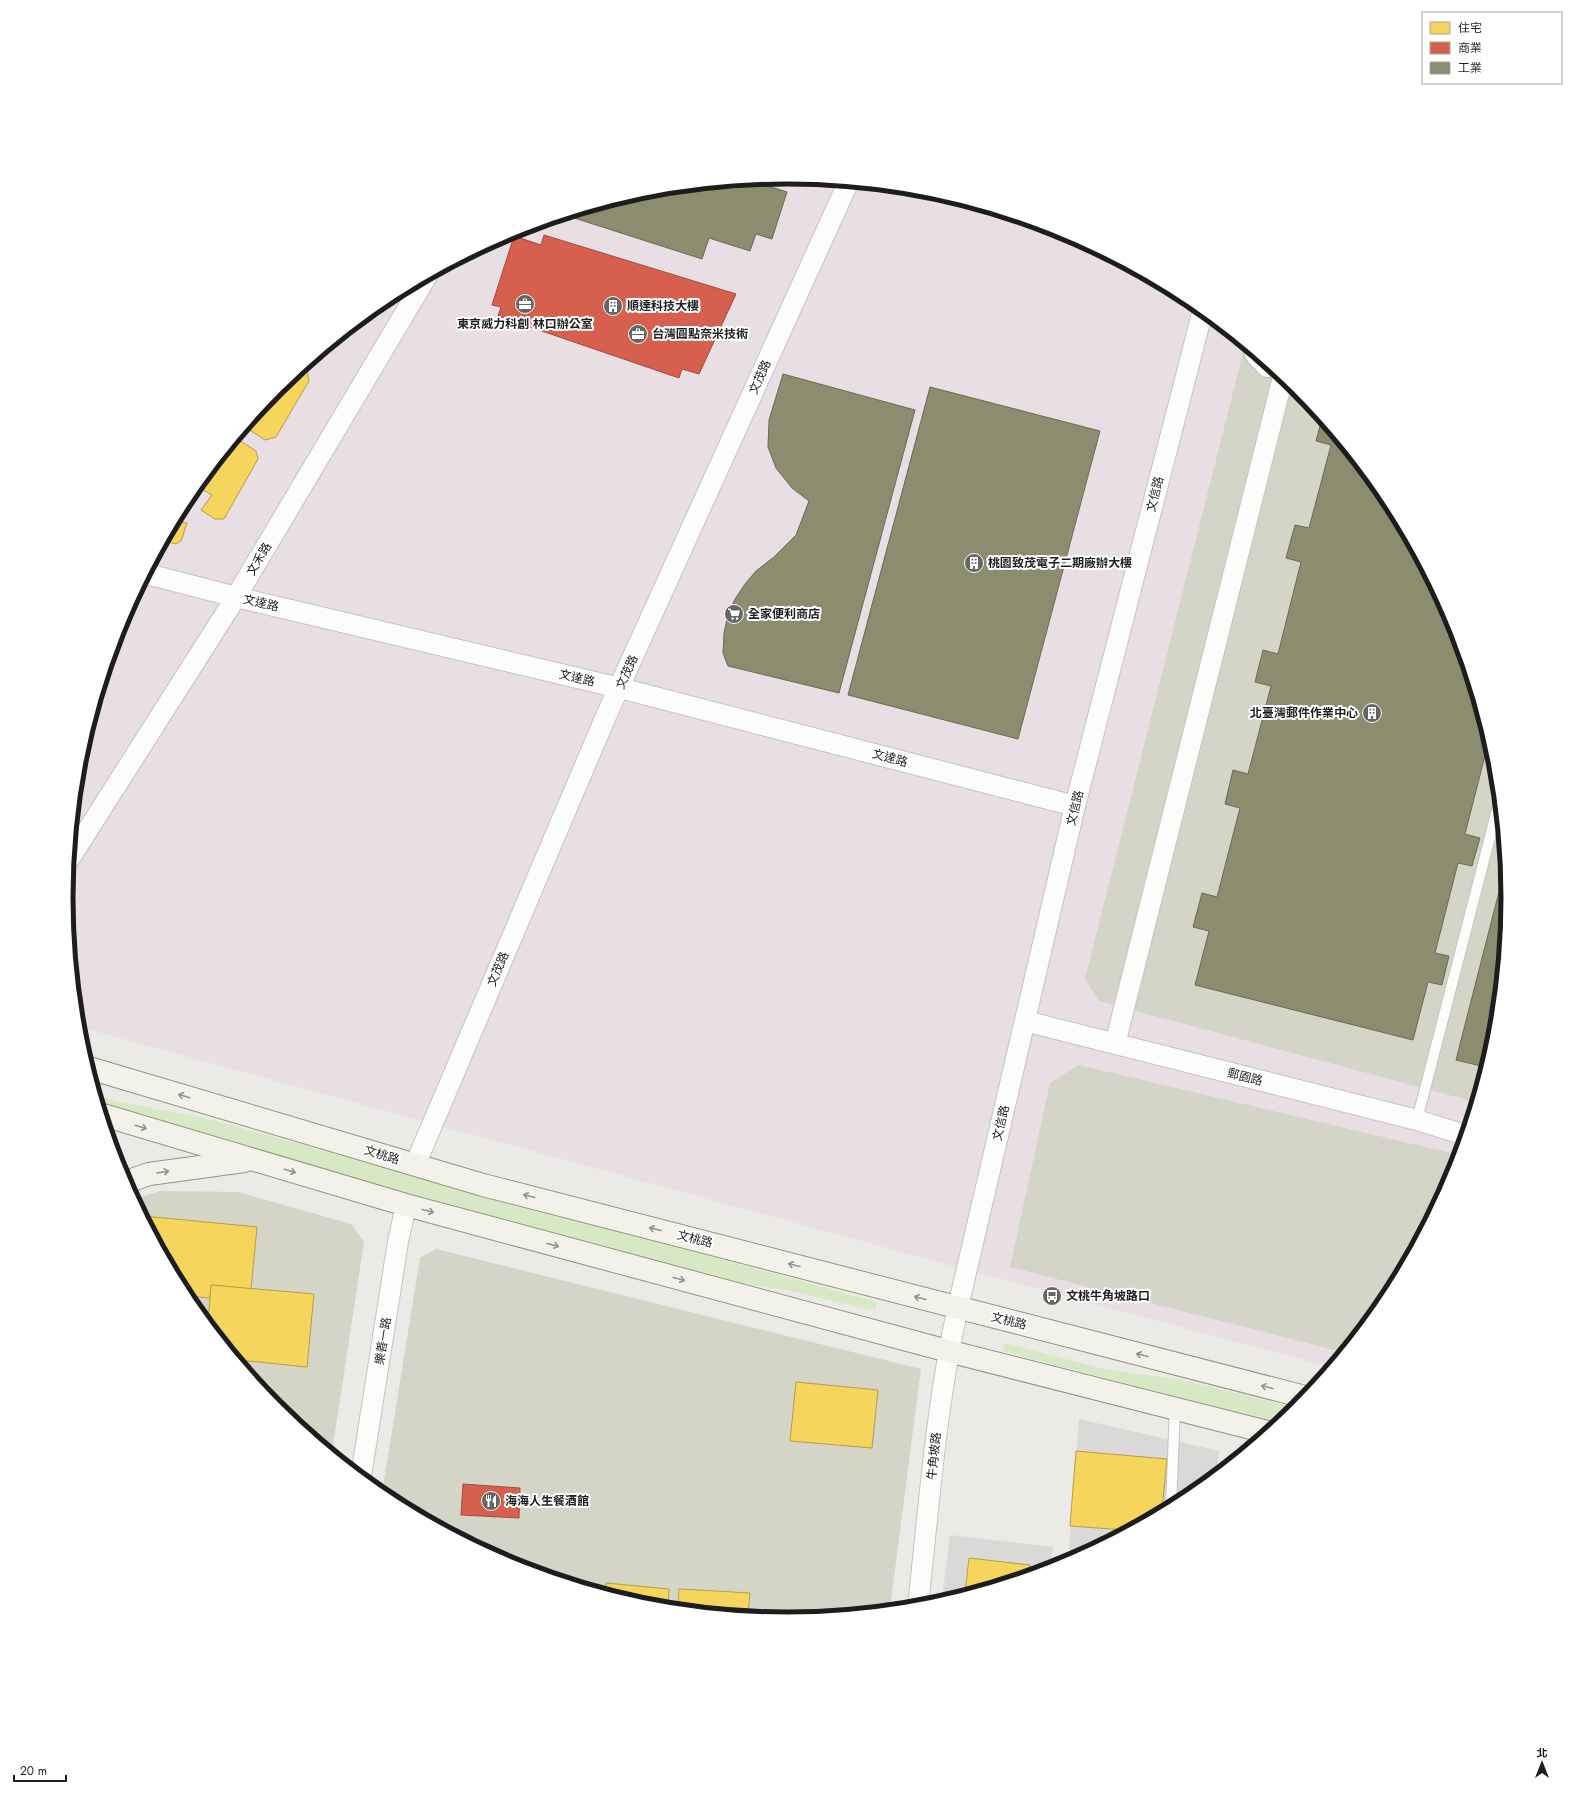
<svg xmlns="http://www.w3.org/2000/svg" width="1574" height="1795" viewBox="0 0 1574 1795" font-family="Jost,'Noto Sans TC',sans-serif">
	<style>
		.residential { fill: #dad9d7 }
		.industrial { fill: #e9dee4 }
		.construction { fill: #d4d4c7 }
		.grass { fill: #d6e9c4 }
		.homes { fill: #f6d55c; stroke: #b59e49 }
		.shops { fill: #d6604d; stroke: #9e4c3f }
		.industry { fill: #8c8c6e; stroke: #6b6b56 }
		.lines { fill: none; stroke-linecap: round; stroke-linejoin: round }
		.lane-casing { stroke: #c4c4c2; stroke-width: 12 }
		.street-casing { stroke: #c4c4c2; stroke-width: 22 }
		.secondary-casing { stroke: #92957e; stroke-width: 24 }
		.lane { stroke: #fcfcfb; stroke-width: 10 }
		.street { stroke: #fcfcfb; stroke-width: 20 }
		.secondary { stroke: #f2f2ea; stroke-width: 22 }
		.oneway { stroke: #92928e }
		.labels { text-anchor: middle; stroke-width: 4; stroke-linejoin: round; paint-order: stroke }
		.poi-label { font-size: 12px; font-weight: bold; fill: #1d1d1d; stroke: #fff; text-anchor: start }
		.street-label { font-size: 12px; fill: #1d1d1d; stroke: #fff }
		.rim { fill: none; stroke: #1d1d1d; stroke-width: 5 }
	</style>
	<rect width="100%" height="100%" fill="#ebeae6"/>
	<!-- residential -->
	<g class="residential">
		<polygon points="1079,1419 1219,1451 1217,1473 1187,1497 1068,1561"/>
		<polygon points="950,1535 1053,1547 1050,1567 942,1600"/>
	</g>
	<!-- industrial -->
	<polygon class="industrial" points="787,177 928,190 1063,231 1188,298 1297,388 1387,497 1453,622 1494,757 1508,898 1494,1038 1453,1174 1386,1298 1330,1367 938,1262 79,1027 66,897 80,757 121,621 188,497 277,388 387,298 511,231 647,190"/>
	<!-- construction -->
	<g class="construction">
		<polygon points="1245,345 1297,388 1387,497 1453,622 1494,757 1508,898 1494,1038 1475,1102 1099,1001 1085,979"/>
		<polygon points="1079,1065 1459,1155 1453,1174 1386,1298 1342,1352 1010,1267 1050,1083"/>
		<polygon points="160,1191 238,1192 351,1224 364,1242 332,1452 277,1407 187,1298 135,1199"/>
		<polygon points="436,1249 921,1369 890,1608 787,1618 646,1605 511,1564 386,1497 382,1493 420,1258"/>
	</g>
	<!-- grass -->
	<g class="grass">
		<polygon points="97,1096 119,1102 200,1117 877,1302 875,1311 792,1291 708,1277 536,1234 100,1106"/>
		<polygon points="1005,1343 1104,1369 1182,1380 1296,1408 1278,1423 1003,1351"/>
	</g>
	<!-- homes -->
	<g class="homes">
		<polygon points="337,338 330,351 324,354 318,354"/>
		<polygon points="302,367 307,371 309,381 276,437 265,440 245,427 277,388"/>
		<polygon points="236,438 256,451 258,459 224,519 215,519 201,510 212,495 196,486"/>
		<polygon points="175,521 187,523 181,541 176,544 164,541"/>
		<polygon points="144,1216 257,1227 251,1289 211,1285 210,1298 186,1296"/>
		<polygon points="211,1285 314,1294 307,1367 239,1360 208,1323"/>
		<polygon points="796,1382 878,1390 872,1448 790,1441"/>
		<polygon points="1076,1451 1167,1459 1162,1510 1125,1530 1070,1526"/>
		<polygon points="969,1558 1030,1565 1028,1574 965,1593"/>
		<polygon points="606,1583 669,1589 668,1607 646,1605 605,1592"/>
		<polygon points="679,1589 750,1593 748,1615 678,1608"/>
	</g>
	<!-- shops -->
	<g class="shops">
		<polygon points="544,235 736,294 699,374 682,369 679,378 498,316 501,307 492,305 514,236 541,245"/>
		<polygon points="463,1484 520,1488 519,1518 461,1515"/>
	</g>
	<!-- industry -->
	<g class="industry">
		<polygon points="750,180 787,192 772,239 756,234 750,251 709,238 702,259 568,216 568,214 647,190"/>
		<polygon points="783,374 915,410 839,693 728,666 723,653 724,633 728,615 735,599 745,584 756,571 774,557 796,535 809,501 792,488 776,468 768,447 769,420"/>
		<polygon points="930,387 1100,431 1018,739 848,695"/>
		<polygon points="1322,418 1387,497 1453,622 1489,740 1465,834 1480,838 1472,866 1458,863 1435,953 1449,956 1442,985 1428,982 1413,1040 1195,985 1209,931 1193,927 1202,893 1217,897 1240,808 1225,804 1233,770 1248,774 1271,686 1255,682 1263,650 1278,654 1301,562 1286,558 1295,525 1309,528 1331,445 1316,441"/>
		<polygon points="1503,876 1506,877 1508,898 1494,1038 1485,1067 1456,1060"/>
	</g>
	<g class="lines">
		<defs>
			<g id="lane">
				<polyline points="1417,1120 1499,802"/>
				<polyline points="1171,1506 1175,1408"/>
			</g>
			<g id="street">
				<polyline points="1255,354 1267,367"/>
				<polyline points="147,574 236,597 620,688 1075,806"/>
				<polyline points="70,858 236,597 427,276"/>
				<polyline points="1025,1021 1417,1120 1465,1135"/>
				<polyline points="1115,1044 1283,377"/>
				<polyline points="415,1165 606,716 848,183"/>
				<polyline points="361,1476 398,1242 406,1205"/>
				<path d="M918,1606C929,1506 936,1405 958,1307L1075,806L1203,310"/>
			</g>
			<g id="secondary">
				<polyline points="89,1068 483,1185 1305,1397"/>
				<polyline points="103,1115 406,1205 948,1351 1267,1432"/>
				<polyline points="126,1182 149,1174 244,1161"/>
			</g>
		</defs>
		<!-- lane casing -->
		<use href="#lane" class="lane-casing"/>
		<!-- street casing -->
		<use href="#street" class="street-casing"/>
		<!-- secondary casing -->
		<use href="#secondary" class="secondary-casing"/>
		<!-- lane -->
		<use href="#lane" class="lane"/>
		<!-- street -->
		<use href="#street" class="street"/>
		<!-- secondary -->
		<use href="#secondary" class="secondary"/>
	</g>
	<!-- one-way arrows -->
	<defs><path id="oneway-shaft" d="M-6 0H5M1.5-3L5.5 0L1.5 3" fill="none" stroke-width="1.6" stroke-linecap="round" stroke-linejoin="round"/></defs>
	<g class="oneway">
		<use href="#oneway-shaft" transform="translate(184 1096) rotate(-163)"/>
		<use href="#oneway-shaft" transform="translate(141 1127) rotate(17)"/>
		<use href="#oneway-shaft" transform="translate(290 1171) rotate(16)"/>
		<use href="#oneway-shaft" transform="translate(163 1172) rotate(-9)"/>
		<use href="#oneway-shaft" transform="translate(529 1196) rotate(-166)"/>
		<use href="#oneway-shaft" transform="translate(428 1211) rotate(15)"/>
		<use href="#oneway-shaft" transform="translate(655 1229) rotate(-166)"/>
		<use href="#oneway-shaft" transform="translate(553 1245) rotate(15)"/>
		<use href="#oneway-shaft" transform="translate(794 1265) rotate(-166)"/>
		<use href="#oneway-shaft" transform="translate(679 1279) rotate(15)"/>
		<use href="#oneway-shaft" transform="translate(920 1298) rotate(-165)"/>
		<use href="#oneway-shaft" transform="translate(1142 1355) rotate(-166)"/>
		<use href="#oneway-shaft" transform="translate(1267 1387) rotate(-166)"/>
	</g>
	<!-- icons -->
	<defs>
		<symbol id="office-disc" viewBox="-11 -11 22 22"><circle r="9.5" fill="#656563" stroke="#fff"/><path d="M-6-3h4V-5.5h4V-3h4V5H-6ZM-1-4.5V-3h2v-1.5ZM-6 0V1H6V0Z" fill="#fff"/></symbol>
		<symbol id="building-disc" viewBox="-11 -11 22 22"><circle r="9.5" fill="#656563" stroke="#fff"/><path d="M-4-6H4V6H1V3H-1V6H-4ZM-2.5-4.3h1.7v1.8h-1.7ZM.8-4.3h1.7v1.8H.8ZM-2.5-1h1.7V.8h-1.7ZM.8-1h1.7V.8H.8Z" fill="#fff"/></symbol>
		<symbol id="supermarket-disc" viewBox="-11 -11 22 22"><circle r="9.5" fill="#656563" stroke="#fff"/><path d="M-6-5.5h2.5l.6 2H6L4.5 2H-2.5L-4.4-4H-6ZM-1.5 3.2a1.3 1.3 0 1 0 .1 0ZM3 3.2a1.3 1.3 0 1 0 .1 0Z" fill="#fff"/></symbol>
		<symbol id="bus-disc" viewBox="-11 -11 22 22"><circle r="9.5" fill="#656563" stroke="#fff"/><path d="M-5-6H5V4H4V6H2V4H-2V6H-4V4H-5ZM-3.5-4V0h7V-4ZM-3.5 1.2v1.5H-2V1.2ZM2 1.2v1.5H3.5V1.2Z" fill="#fff"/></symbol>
		<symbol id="restaurant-disc" viewBox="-11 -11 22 22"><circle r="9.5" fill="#656563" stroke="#fff"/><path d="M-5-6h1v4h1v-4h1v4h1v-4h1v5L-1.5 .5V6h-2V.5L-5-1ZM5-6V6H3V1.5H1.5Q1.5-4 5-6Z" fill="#fff"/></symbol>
	</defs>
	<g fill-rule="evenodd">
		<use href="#office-disc" x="514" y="293" width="22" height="22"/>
		<use href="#building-disc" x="602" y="295" width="22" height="22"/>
		<use href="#office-disc" x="627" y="323" width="22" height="22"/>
		<use href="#building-disc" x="963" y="552" width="22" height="22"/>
		<use href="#supermarket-disc" x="723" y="603" width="22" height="22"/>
		<use href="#building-disc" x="1361" y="702" width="22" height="22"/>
		<use href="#bus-disc" x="1041" y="1285" width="22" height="22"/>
		<use href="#restaurant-disc" x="480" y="1490" width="22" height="22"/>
	</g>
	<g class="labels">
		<!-- poi labels -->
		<g class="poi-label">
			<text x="627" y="310">順達科技大樓</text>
			<text x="525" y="328" text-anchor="middle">東京威力科創 林口辦公室</text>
			<text x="652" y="338">台灣圓點奈米技術</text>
			<text x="988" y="567">桃園致茂電子二期廠辦大樓</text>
			<text x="748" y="618">全家便利商店</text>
			<text x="1358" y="717" text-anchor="end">北臺灣郵件作業中心</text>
			<text x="1066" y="1300">文桃牛角坡路口</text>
			<text x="505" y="1505">海海人生餐酒館</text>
		</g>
		<!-- street labels -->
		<g class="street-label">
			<text transform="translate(760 377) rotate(-66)" y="4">文茂路</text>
			<text transform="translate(1155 494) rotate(-76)" y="4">文信路</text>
			<text transform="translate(259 559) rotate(-59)" y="4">文禾路</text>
			<text transform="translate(261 603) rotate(13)" y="4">文達路</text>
			<text transform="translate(627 672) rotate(-66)" y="4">文茂路</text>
			<text transform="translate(577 678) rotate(13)" y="4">文達路</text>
			<text transform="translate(890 758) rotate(15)" y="4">文達路</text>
			<text transform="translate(1075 808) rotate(-76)" y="4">文信路</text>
			<text transform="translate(498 969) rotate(-67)" y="4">文茂路</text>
			<text transform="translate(1245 1077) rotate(14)" y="4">郵園路</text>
			<text transform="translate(1001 1123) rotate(-77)" y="4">文信路</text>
			<text transform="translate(382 1155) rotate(17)" y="4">文桃路</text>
			<text transform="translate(695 1239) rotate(14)" y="4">文桃路</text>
			<text transform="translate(1009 1321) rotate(14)" y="4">文桃路</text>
			<text transform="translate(383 1341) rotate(-81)" y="4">樂善一路</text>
			<text transform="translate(934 1456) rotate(-84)" y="4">牛角坡路</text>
		</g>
	</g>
	<!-- crop -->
	<path d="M0 0H1574V1795H0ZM73 898a714 714 0 1 1 1428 0a714 714 0 1 1-1428 0Z" fill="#fff" fill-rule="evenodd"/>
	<path class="rim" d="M73 898a714 714 0 1 1 1428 0a714 714 0 1 1-1428 0Z"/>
	<!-- legend -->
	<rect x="1422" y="12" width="140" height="72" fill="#ffffff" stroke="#a5a5a5"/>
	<rect x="1430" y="22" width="20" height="12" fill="#f6d55c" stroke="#a5a5a5"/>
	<text x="1458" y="32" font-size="12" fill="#1d1d1d">住宅</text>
	<rect x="1430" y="42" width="20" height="12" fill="#d6604d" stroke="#a5a5a5"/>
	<text x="1458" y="52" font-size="12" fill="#1d1d1d">商業</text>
	<rect x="1430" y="62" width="20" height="12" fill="#8c8c6e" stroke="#a5a5a5"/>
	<text x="1458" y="72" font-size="12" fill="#1d1d1d">工業</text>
	<!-- north arrow -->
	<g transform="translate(1542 1763)" stroke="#ffffff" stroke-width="3" paint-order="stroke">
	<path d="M0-3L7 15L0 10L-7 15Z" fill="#1d1d1d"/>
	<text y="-6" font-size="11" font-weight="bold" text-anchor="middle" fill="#1d1d1d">北</text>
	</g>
	<!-- scale -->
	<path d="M14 1775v6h52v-6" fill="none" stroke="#1d1d1d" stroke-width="2"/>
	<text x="20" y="1775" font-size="12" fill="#1d1d1d" stroke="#ffffff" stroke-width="3" paint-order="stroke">20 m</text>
</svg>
